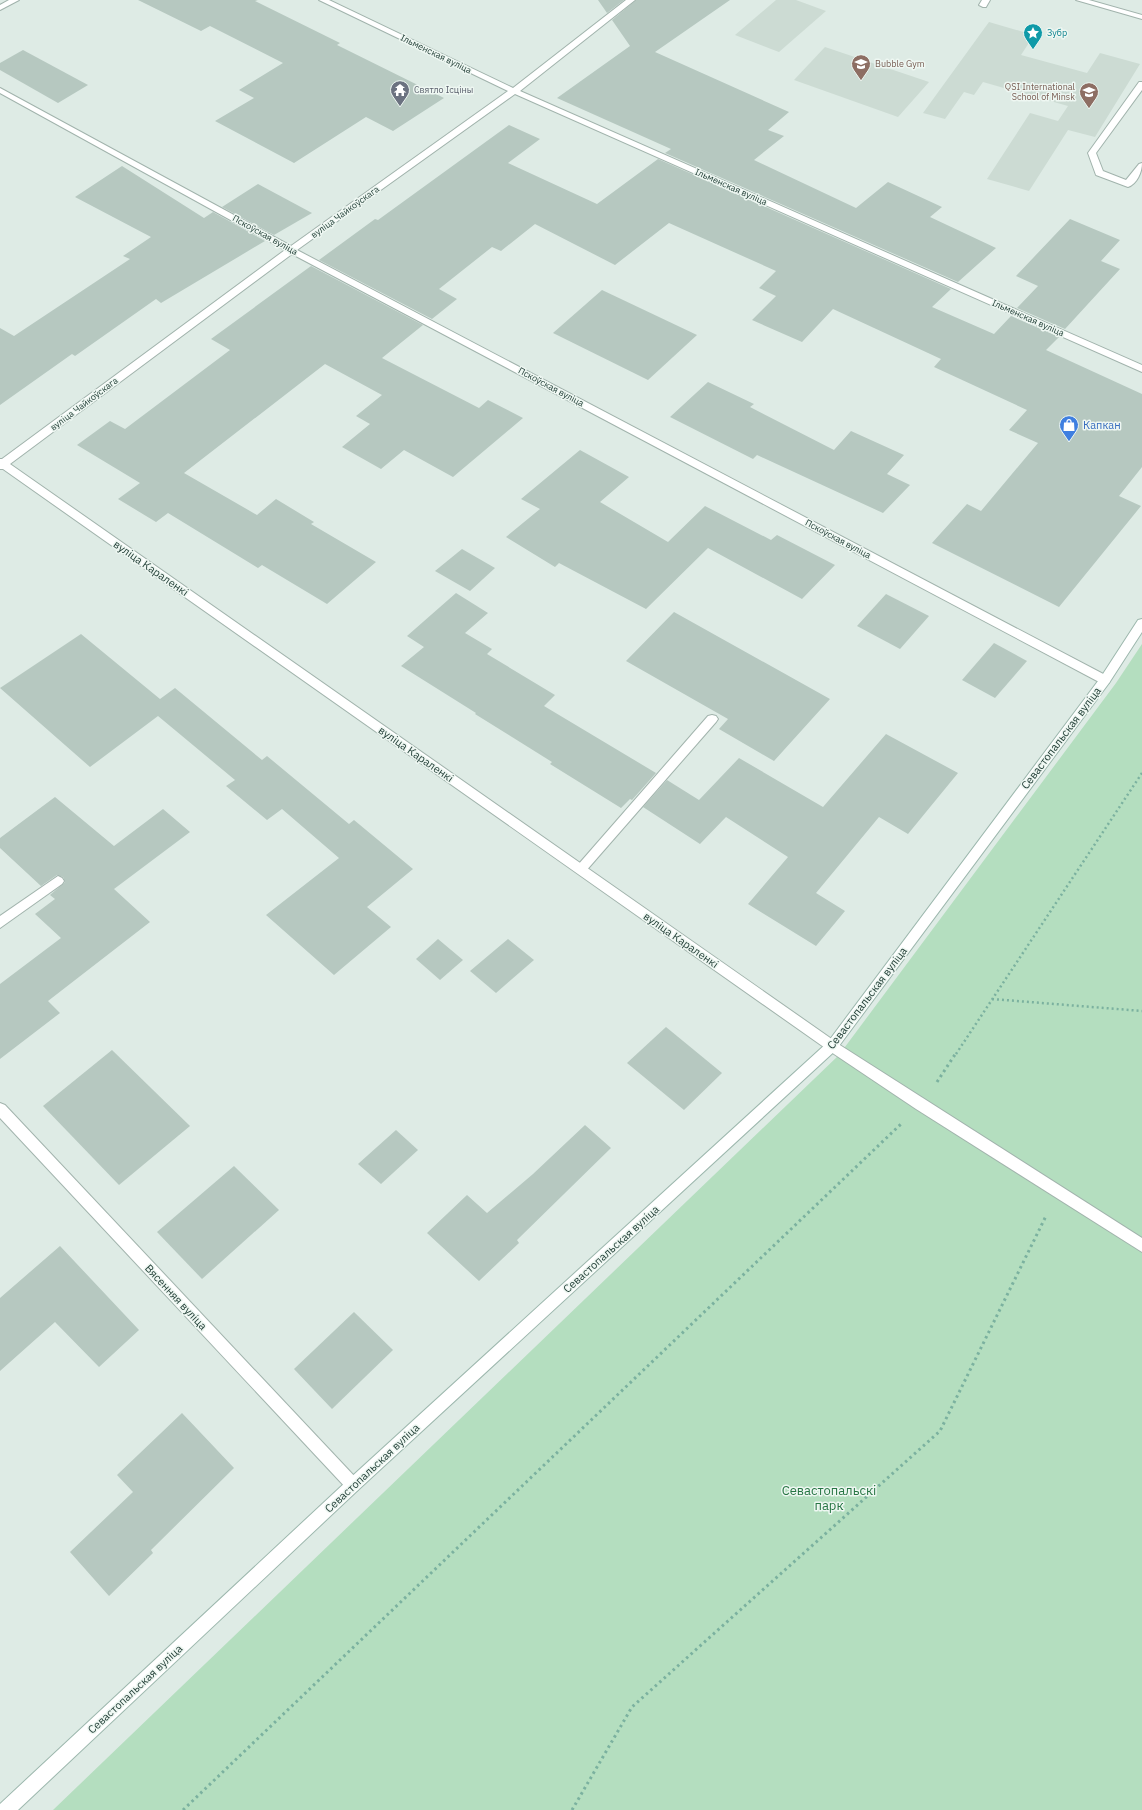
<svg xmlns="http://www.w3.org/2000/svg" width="1142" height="1810" viewBox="0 0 1142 1810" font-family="'IBM Plex Sans',sans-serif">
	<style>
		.built { fill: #ccdbd3 }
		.green { fill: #b4debf }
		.building { fill: #b6c8c0 }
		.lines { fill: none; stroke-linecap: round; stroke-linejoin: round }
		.lane-casing { stroke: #a1b3ac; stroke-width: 2 }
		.street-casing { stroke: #a1b3ac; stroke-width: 2 }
		.secondary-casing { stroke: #9cb7ad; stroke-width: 2 }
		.path-far1 { stroke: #7bb19f; stroke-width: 2.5; stroke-dasharray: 2 3; stroke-linecap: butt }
		.path { stroke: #7bb19f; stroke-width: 3; stroke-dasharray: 2.5 3.5; stroke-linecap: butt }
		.lane { fill: #fff; fill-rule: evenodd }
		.street { fill: #fff; fill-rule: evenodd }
		.secondary { fill: #fff; fill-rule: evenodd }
		.labels { text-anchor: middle; stroke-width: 3; stroke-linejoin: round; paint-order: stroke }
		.far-culture-label { font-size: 9px; fill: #0d838f; stroke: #eef7f2; text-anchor: start }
		.far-street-label { font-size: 9px; fill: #1e3b33; stroke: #eef7f2 }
		.far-education-label { font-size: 9px; fill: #785e54; stroke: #eef7f2; text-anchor: start }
		.far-worship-label { font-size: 9px; fill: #5b616d; stroke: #eef7f2; text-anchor: start }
		.shop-label { font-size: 11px; fill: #366cbe; stroke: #eef7f2; text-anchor: start }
		.street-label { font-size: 11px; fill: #1e3b33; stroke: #eef7f2 }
		.near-park-label { font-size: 13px; fill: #267543; stroke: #eef7f2 }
	</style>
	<rect width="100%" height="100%" fill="#deebe5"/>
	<!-- built -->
	<g class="built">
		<polygon points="776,0 796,0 826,11 779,52 735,35"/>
		<polygon points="989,22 1034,35 1021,55 1087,73 1100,53 1140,64 1095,137 1068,130 1029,191 987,179 1030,113 1058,121 1068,106 983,82 974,95 964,92 945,119 923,113"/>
		<polygon points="825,47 929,82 898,117 794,80"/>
	</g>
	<!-- green -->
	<polygon class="green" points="1142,644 1142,1810 53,1810 839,1055 1116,683"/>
	<!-- building -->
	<g class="building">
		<polygon points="138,0 258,0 255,1 340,43 337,45 444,98 393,131 366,117 294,163 215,121 254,98 239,90 283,63 210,26 201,31"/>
		<polygon points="598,0 624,0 607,13"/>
		<polygon points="636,0 730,0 655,52 789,112 768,130 784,136 754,160 856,208 888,182 942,207 930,217 996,248 958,282 665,153 671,149 557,98 630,46 612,20"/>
		<polygon points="23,50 88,85 58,103 0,70 0,63"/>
		<polygon points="509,125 540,139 508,163 597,204 658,159 951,289 932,307 994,334 1011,316 1059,337 1046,350 1142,394 1142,467 1119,496 1141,506 1059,607 932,543 967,504 981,511 1038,443 1009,430 1027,410 934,367 941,359 833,309 802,342 752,320 776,296 759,288 776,271 669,223 615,265 535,224 501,251 492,247 439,289 457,299 432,319 319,260 375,219 378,220"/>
		<polygon points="122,166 204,218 213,212 265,241 161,303 156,299 75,356 72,354 0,405 0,328 14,336 130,259 123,256 151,237 75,197"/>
		<polygon points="258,184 312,213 274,235 222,207"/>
		<polygon points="1070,219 1120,240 1101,261 1120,269 1065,329 1017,308 1038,286 1016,276"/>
		<polygon points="311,266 423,325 382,358 479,408 488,400 523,418 453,477 404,450 381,469 342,447 370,424 356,416 382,395 325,364 184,473 257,515 276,499 314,522 311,524 376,562 327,604 262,565 258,568 168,513 156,522 118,499 140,483 77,445 110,421 125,429 230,350 211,339"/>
		<polygon points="602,290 697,335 648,380 553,333"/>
		<polygon points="708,382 754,404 750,407 834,450 851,431 904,455 887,474 910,485 883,513 757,455 753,459 670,417"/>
		<polygon points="580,450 629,477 600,502 668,542 705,506 771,540 777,535 835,565 802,599 708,548 646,609 559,563 555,567 506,537 540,509 521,499"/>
		<polygon points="462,549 495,568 470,591 435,571"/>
		<polygon points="456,593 488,613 465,633 492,649 487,654 555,695 544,706 656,773 632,800 630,799 621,808 550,764 552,762 475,714 476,713 401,666 424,647 407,636"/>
		<polygon points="886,594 929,616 900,649 857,626"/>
		<polygon points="674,612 830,699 774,761 719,729 728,719 626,661"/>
		<polygon points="81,634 160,699 175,688 262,760 267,756 349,824 354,820 413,869 367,907 391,927 334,975 266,915 339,858 282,809 267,820 226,786 235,780 158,716 90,767 0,688"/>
		<polygon points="994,643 1027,661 995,698 962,680"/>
		<polygon points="886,734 958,773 908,834 879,817 816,893 845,911 816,946 748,904 788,857 726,817 700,844 643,807 667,780 699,800 739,758 823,807"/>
		<polygon points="55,797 114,846 163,809 190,832 114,889 150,922 48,1001 60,1013 0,1059 0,984 61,938 35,914 55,899 50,895 65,882 63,877 57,875 41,886 0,848 0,838"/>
		<polygon points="438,939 463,960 440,980 416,959"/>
		<polygon points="508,939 534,960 496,993 470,971"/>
		<polygon points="666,1027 722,1073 684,1110 627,1063"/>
		<polygon points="112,1050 190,1126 119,1185 43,1106"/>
		<polygon points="585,1125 611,1148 517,1240 519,1243 479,1281 427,1233 467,1195 487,1213 533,1174"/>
		<polygon points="396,1130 418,1150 381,1184 358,1164"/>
		<polygon points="234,1166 279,1210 202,1279 157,1232"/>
		<polygon points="60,1246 139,1330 99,1367 55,1322 0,1371 0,1298"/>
		<polygon points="354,1312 393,1350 332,1409 294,1369"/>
		<polygon points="182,1413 234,1468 151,1550 153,1553 109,1596 70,1552 133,1492 117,1475"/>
	</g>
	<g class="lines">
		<defs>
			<g id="lane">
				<polygon points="982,0 990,0 986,7 983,7 979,5"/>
				<path d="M1139,82H1142V90L1096,153L1103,171L1126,180L1139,164L1142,163C1142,172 1137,184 1128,187L1096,175L1088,153Z"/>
				<polygon points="712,715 716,716 718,719 716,722 585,872 581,874 577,872 575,869 577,866 708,716"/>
				<polygon points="58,876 62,878 64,881 62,884 0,928 0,916"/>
				<polygon points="832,1040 1142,1238 1142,1252 916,1109 828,1050 826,1046 828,1042"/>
			</g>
			<g id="street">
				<polygon points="9,0 19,0 0,10 0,5"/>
				<polygon points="319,0 329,0 513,88 626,0 635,0 520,91 1142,365 1142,372 515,94 297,250 1109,677 1110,680 1109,683 1101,683 292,254 10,464 836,1042 838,1046 836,1050 832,1052 828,1050 3,469 0,469 0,459 2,459 285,250 0,93 0,88 291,246 508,91"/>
				<polygon points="1076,0 1089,0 1142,15 1142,19"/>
				<polygon points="0,1103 5,1105 358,1480 360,1485 358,1490 353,1492 348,1490 0,1118"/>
			</g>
			<polygon id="secondary" points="1142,619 1142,632 1109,683 836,1050 358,1490 18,1810 0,1810 0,1804 348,1480 828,1042 1101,677 1138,620"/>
		</defs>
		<!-- lane casing -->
		<use href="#lane" class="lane-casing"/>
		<!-- street casing -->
		<use href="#street" class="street-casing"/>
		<!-- secondary casing -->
		<use href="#secondary" class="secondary-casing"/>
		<!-- path-far1 -->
		<g class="path-far1">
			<polyline points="992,999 1142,1011"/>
			<polyline points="956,1054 1142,773"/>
		</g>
		<!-- path -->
		<g class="path">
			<polyline points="937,1082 956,1053"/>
			<polyline points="183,1810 901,1124"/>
			<polyline points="572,1810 632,1707 940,1431 1046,1216"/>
		</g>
		<!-- lane -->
		<use href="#lane" class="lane"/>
		<!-- street -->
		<use href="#street" class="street"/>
		<!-- secondary -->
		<use href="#secondary" class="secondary"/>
	</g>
	<!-- icons -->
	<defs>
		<symbol id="sight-pin" viewBox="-11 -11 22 30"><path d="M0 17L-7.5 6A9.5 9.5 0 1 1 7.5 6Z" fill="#0f9aa8" stroke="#eef7f2"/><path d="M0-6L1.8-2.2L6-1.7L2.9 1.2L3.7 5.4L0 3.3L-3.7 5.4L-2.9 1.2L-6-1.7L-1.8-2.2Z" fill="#fff"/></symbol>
		<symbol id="school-pin" viewBox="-11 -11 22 30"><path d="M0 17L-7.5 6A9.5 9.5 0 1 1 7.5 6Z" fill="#8d6e63" stroke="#eef7f2"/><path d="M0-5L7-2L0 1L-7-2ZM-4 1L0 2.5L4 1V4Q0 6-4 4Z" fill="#fff"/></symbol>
		<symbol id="temple-pin" viewBox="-11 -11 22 30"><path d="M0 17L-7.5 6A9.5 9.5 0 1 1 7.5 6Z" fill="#6b7280" stroke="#eef7f2"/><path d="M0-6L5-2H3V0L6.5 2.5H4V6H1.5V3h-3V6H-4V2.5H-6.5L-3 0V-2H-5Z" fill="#fff"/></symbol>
		<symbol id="shop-pin" viewBox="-11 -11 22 30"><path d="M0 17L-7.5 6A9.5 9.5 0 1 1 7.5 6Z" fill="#3f7fe0" stroke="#eef7f2"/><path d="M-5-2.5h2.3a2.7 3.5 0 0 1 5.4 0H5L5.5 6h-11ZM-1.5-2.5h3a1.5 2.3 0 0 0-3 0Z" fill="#fff"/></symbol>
	</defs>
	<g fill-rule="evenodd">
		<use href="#sight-pin" x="1022" y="22" width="22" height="30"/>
		<use href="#school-pin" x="850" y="53" width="22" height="30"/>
		<use href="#temple-pin" x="389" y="79" width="22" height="30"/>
		<use href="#school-pin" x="1078" y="81" width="22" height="30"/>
		<use href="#shop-pin" x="1058" y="414" width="22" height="30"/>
	</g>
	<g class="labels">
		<!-- far-culture labels -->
		<g class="far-culture-label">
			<text x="1047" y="36">Зубр</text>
		</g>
		<!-- far-street labels -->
		<g class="far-street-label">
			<text transform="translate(436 54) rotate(26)" y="3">Ільменская вуліца</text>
			<text transform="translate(731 187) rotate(24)" y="3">Ільменская вуліца</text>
			<text transform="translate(345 212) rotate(-36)" y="3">вуліца Чайкоўскага</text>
			<text transform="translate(265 235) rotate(29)" y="3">Пскоўская вуліца</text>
			<text transform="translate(1028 318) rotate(24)" y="3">Ільменская вуліца</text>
			<text transform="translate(551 387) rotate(28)" y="3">Пскоўская вуліца</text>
			<text transform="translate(84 404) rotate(-37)" y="3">вуліца Чайкоўскага</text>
			<text transform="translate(838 539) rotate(28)" y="3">Пскоўская вуліца</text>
		</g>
		<!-- far-education labels -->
		<g class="far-education-label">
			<text x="875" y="67">Bubble Gym</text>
			<text x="1075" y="90" text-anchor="end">QSI International<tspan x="1075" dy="10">School of Minsk</tspan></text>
		</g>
		<!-- far-worship labels -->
		<g class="far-worship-label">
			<text x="414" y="93">Святло Ісціны</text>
		</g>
		<!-- shop labels -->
		<g class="shop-label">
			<text x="1083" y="429">Капкан</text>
		</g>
		<!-- street labels -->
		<g class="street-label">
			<text transform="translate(151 568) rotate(35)" y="4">вуліца Караленкі</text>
			<text transform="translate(1061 738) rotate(-53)" y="4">Севастопальская вуліца</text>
			<text transform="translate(416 754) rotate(35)" y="4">вуліца Караленкі</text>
			<text transform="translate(681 940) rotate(35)" y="4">вуліца Караленкі</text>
			<text transform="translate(867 998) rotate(-53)" y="4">Севастопальская вуліца</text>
			<text transform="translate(611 1249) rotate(-42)" y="4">Севастопальская вуліца</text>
			<text transform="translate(176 1297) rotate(47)" y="4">Вясенняя вуліца</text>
			<text transform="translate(372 1468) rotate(-43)" y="4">Севастопальская вуліца</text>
			<text transform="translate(135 1689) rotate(-43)" y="4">Севастопальская вуліца</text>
		</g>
		<!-- near-park labels -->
		<g class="near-park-label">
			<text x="829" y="1495">Севастопальскі<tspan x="829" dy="15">парк</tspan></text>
		</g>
	</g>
</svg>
